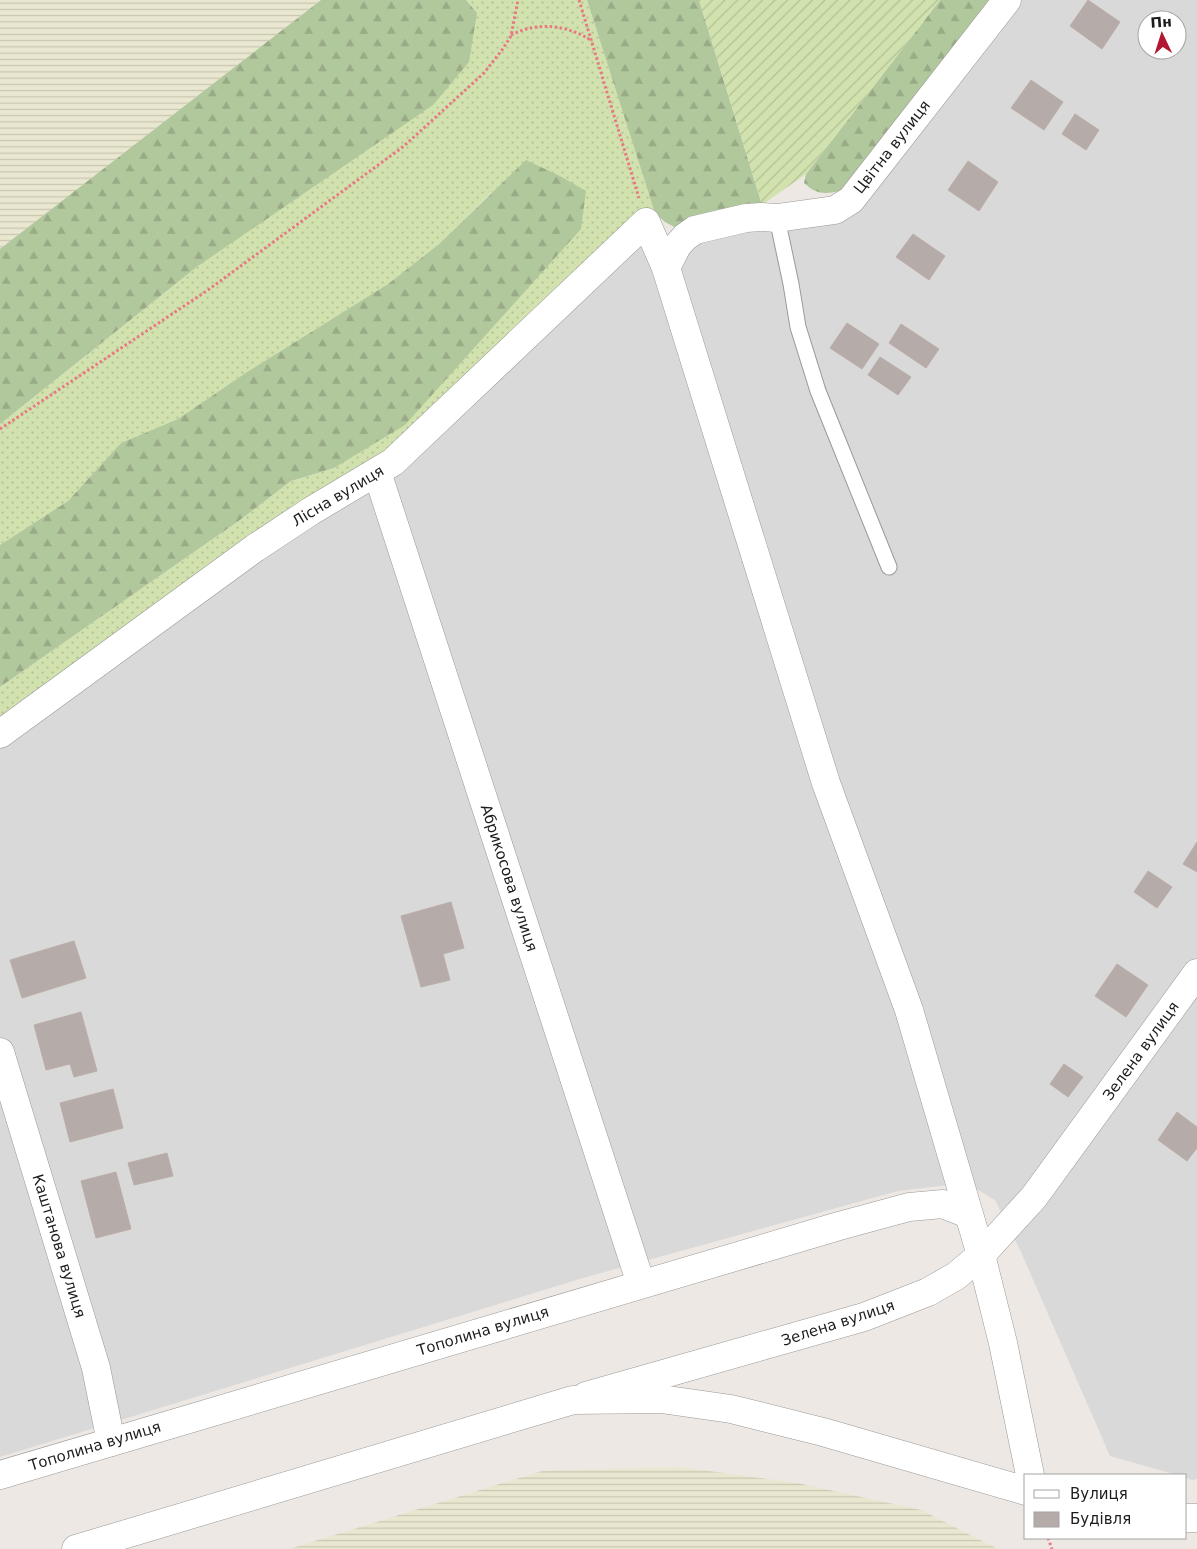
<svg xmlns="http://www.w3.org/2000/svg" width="1197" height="1549" viewBox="0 0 1197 1549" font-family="'DejaVu Sans',sans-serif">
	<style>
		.residential { fill: #dad9da; fill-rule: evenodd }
		.farmland { fill: url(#farmland-rules) }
		.grass { fill: url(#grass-dots) }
		.forest { fill: url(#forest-firs) }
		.garden { fill: url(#garden-furrows) }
		.building { fill: #b5aca9; stroke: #bcada7 }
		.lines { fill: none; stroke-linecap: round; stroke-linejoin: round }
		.service-casing { stroke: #999; stroke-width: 17 }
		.minor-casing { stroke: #999; stroke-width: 29 }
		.tertiary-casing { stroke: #999; stroke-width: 29 }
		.path { stroke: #ea7781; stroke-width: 3; stroke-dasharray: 2.5 2.5; stroke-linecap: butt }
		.service { stroke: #fff; stroke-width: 15 }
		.minor { stroke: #fff; stroke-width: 28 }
		.tertiary { stroke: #fff; stroke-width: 28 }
		.labels { text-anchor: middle; stroke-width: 4; stroke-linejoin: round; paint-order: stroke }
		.street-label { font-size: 15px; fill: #1c1c1c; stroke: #fff }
	</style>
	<defs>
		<pattern id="farmland-rules" width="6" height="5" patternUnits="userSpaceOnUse" patternTransform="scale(1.25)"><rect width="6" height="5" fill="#eae7d0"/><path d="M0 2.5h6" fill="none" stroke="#c8c6b2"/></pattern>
		<pattern id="grass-dots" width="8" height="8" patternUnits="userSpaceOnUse" patternTransform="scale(1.25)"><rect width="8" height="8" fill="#d1e2ae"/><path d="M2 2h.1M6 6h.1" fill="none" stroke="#b3c195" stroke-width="1.8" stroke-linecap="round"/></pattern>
		<pattern id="forest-firs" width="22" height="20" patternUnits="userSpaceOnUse" patternTransform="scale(1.25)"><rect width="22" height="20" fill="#b1c79c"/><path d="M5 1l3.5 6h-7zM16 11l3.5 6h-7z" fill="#98aa86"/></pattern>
		<pattern id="garden-furrows" width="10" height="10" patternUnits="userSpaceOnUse" patternTransform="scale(1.25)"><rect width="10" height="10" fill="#d1e2ae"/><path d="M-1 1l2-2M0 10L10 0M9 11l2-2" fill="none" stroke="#b3c195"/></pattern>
	</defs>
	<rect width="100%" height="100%" fill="#ede8e3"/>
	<!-- residential -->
	<path class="residential" d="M1007,0H1197V1479L1192,1480L1186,1478V1475H1177L1110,1456L1021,1252L995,1200L966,1183L898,1191L583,1278L0,1457V734L646,222L677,246L835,210ZM1147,20H1177V50H1147Z"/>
	<!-- farmland -->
	<g class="farmland">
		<polygon points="0,0 321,0 0,249"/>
		<polygon points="680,1467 797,1483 921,1510 998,1549 289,1549 542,1471"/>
	</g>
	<!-- grass -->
	<polygon class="grass" points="466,0 587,0 655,213 393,462 0,734 0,687 240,520 291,481 334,468 493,191 439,244 388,284 247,372 178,419 121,443 68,501 0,545 0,424 198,266 477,13"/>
	<!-- forest -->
	<g class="forest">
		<polygon points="321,0 466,0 477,13 469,62 433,105 198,266 0,424 0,249"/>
		<polygon points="587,0 699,0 762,205 682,231 665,222 655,213"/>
		<path d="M940,0H996L841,191C824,194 817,195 804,183L806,174Z"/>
		<polygon points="526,160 560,176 586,191 581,229 405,425 334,468 291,481 240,520 0,687 0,545 68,501 121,443 178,419 247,372 388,284 439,244"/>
	</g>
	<!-- garden -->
	<polygon class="garden" points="699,0 940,0 806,174 762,205"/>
	<!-- building -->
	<g class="building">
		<polygon points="1088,0 1120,22 1102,49 1070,26"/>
		<polygon points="1031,80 1063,102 1044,130 1011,108"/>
		<polygon points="1075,114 1099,130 1086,150 1062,134"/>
		<polygon points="968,161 998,182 979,211 948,190"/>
		<polygon points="913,234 945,256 929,280 896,257"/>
		<polygon points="847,323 879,344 862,369 830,348"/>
		<polygon points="901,324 939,349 926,368 889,343"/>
		<polygon points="880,357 911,377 898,395 868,375"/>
		<polygon points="1197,842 1197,872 1183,864"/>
		<polygon points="1148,871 1172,887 1157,908 1134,892"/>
		<polygon points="451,902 464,948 443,954 450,980 421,987 401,916"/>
		<polygon points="74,941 86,978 22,998 10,960"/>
		<polygon points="1117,964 1148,985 1126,1017 1095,996"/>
		<polygon points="81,1012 97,1071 74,1077 70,1064 46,1070 34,1025"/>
		<polygon points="1064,1064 1083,1077 1068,1097 1050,1084"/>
		<polygon points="113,1089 123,1128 70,1142 60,1103"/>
		<polygon points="1177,1112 1197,1127 1197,1148 1187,1161 1158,1140"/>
		<polygon points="167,1153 173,1176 134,1185 128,1163"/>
		<polygon points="116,1172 131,1229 96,1238 81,1181"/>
	</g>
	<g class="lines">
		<defs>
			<polyline id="service" points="777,218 791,284 798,327 818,391 889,567"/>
			<g id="minor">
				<polyline points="666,268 677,246 685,237 695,230 746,218 761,217 777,218 835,210 851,200 1007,0"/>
				<polyline points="377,472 641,1284"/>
				<polyline points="0,734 255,548 311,511 393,462 646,222 666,268 826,783 909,1010 981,1255 1003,1343 1030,1475"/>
				<polyline points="0,1052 96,1368 111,1442"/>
				<polyline points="586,1396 864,1317 928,1292 956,1276 981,1255 1034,1197 1197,973"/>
				<polyline points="0,1475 839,1226 909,1207 943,1204 968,1214"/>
			</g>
			<g id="tertiary">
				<polyline points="1186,1518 1197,1518"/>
				<polyline points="76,1549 573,1400 661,1399 731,1409 823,1432 1026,1491"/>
			</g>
		</defs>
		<!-- service casing -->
		<use href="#service" class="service-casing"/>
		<!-- minor casing -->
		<use href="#minor" class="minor-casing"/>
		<!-- tertiary casing -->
		<use href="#tertiary" class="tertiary-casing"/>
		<!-- path -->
		<g class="path">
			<polyline points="579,0 639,198"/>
			<path d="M511,35C538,21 568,25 592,41"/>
			<polyline points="0,429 208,290 404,146 484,73 502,50 511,36 518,0"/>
			<polyline points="1048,1538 1052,1549"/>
		</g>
		<!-- service -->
		<use href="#service" class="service"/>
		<!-- minor -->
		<use href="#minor" class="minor"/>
		<!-- tertiary -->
		<use href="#tertiary" class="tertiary"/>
	</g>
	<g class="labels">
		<!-- street labels -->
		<g class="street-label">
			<text transform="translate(892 147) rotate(-52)" y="5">Цвітна вулиця</text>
			<text transform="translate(338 496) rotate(-31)" y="5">Лісна вулиця</text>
			<text transform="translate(509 878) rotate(72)" y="5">Абрикосова вулиця</text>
			<text transform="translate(1141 1051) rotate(-54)" y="5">Зелена вулиця</text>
			<text transform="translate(59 1246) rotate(73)" y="5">Каштанова вулиця</text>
			<text transform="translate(838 1323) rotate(-18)" y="5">Зелена вулиця</text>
			<text transform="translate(483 1331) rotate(-17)" y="5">Тополина вулиця</text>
			<text transform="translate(95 1446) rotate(-17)" y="5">Тополина вулиця</text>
		</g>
	</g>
	<!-- legend -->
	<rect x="1024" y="1474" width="162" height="65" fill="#ffffff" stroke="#a4a4a4"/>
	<rect x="1034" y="1490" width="25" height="8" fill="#ffffff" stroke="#a4a4a4"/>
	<text x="1070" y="1499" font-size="15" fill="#1c1c1c">Вулиця</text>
	<rect x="1034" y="1512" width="25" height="15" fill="#b5aca9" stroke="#a4a4a4"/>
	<text x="1070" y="1524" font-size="15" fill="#1c1c1c">Будівля</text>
	<!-- north arrow -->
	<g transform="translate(1162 35) rotate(356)"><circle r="24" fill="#ffffff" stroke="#a4a4a4"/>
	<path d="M0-4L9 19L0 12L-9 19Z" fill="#b31633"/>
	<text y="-8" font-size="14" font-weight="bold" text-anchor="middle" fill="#1c1c1c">Пн</text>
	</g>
</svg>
